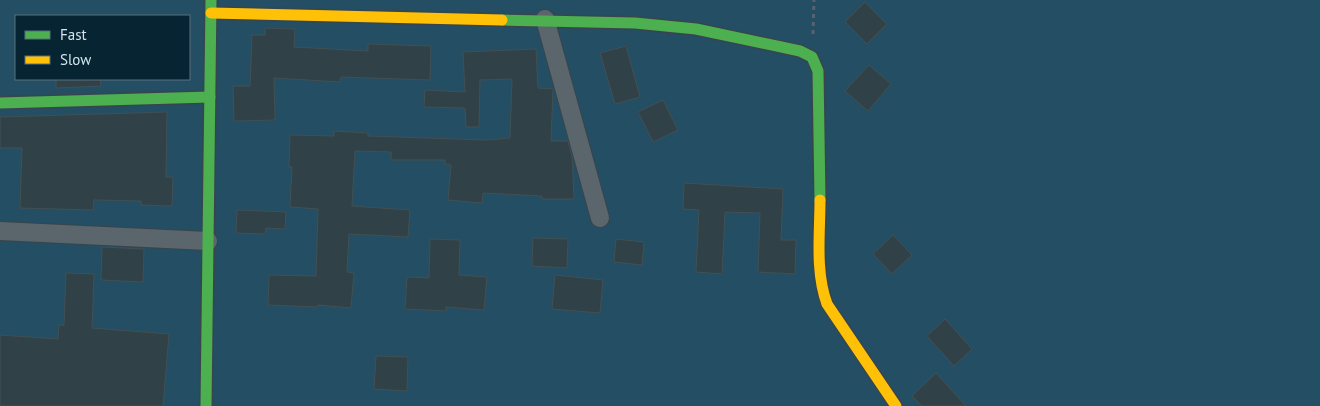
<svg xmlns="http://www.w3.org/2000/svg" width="1320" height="406" viewBox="0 0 1320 406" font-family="'PT Sans',sans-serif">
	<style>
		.green { fill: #234e64; fill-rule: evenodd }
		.building { fill: #304248; stroke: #425054 }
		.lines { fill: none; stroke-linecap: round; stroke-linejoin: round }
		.street-casing { stroke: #39454c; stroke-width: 20 }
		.fast-casing { stroke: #39454c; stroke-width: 14 }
		.slow-casing { stroke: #39454c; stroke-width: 14 }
		.path { stroke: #57636a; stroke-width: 3; stroke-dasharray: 4 4; stroke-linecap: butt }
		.street { stroke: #5a666c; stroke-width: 18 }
		.fast { stroke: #4caf50; stroke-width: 11 }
		.slow { stroke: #ffc107; stroke-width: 11 }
	</style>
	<rect width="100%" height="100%" fill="#1b2a33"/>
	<!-- green -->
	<path class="green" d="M0,0H1320V406H0ZM16,16H189V79H16Z"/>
	<!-- building -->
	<g class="building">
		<polygon points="865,2 887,24 867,44 845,22"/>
		<polygon points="265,28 295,29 294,47 368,51 368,44 431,46 430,80 341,77 340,82 274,78 275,120 234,121 233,86 250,86 252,35 265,35"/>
		<polygon points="626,46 640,97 615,104 600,53"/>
		<polygon points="536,49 538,88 553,89 551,141 568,141 572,156 574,199 542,199 542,196 483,193 482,203 448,200 451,165 445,164 445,160 391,160 391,152 355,151 352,206 410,210 408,237 349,234 347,272 354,273 351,308 318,305 317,307 268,305 269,275 316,276 318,209 290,207 292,167 289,167 290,135 334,136 334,131 368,133 368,136 486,140 510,138 512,79 480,80 479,127 466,127 465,108 424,107 425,90 465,92 463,52"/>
		<polygon points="869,65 891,84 868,111 845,91"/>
		<polygon points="56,79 100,79 101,86 56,88"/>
		<polygon points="663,100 678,130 653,142 638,112"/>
		<polygon points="167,112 166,177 173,177 172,206 141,205 141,201 94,200 93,210 20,208 22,148 0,148 0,117"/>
		<polygon points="684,183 783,189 781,240 796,240 795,274 758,272 760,213 725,212 722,274 696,272 699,210 683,209"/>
		<polygon points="237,210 286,212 285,229 266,228 265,234 236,233"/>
		<polygon points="893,235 912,255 892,274 873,254"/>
		<polygon points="533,238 568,239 567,268 532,266"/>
		<polygon points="430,239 460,240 459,275 487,277 484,310 446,307 446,311 405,309 407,277 429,278"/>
		<polygon points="616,239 644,242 642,265 614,262"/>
		<polygon points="102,247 144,249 143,282 101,280"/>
		<polygon points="66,273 94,274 92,328 169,334 163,406 0,406 0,335 58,339 59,325 64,325"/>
		<polygon points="555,275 603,280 600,313 552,309"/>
		<polygon points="945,319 972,349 954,366 927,336"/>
		<polygon points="376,356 408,357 407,391 374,389"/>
		<polygon points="936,373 966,406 922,406 912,396"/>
	</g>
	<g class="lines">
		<defs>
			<g id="street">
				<polyline points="545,19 600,218"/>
				<polyline points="0,231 208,241"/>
			</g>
			<g id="fast">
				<polyline points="502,20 635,23 696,29 800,51 812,57 818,71 820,200"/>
				<polyline points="0,103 210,97"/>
				<polyline points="206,406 211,0"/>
			</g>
			<g id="slow">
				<polyline points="211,13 502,20"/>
				<path d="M820,200C820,234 815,271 827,304L896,406"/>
			</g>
		</defs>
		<!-- street casing -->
		<use href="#street" class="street-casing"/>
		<!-- fast casing -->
		<use href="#fast" class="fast-casing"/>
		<!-- slow casing -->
		<use href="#slow" class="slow-casing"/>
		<!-- path -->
		<polyline class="path" points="813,34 814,0"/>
		<!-- street -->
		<use href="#street" class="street"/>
		<!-- fast -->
		<use href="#fast" class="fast"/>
		<!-- slow -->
		<use href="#slow" class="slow"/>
	</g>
	<!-- legend -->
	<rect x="15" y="15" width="175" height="65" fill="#062432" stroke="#58717d"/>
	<rect x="25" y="31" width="25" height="8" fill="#4caf50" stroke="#58717d"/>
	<text x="60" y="40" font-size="15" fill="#d3e4ed">Fast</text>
	<rect x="25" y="56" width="25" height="8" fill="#ffc107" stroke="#58717d"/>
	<text x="60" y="65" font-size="15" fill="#d3e4ed">Slow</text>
</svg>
